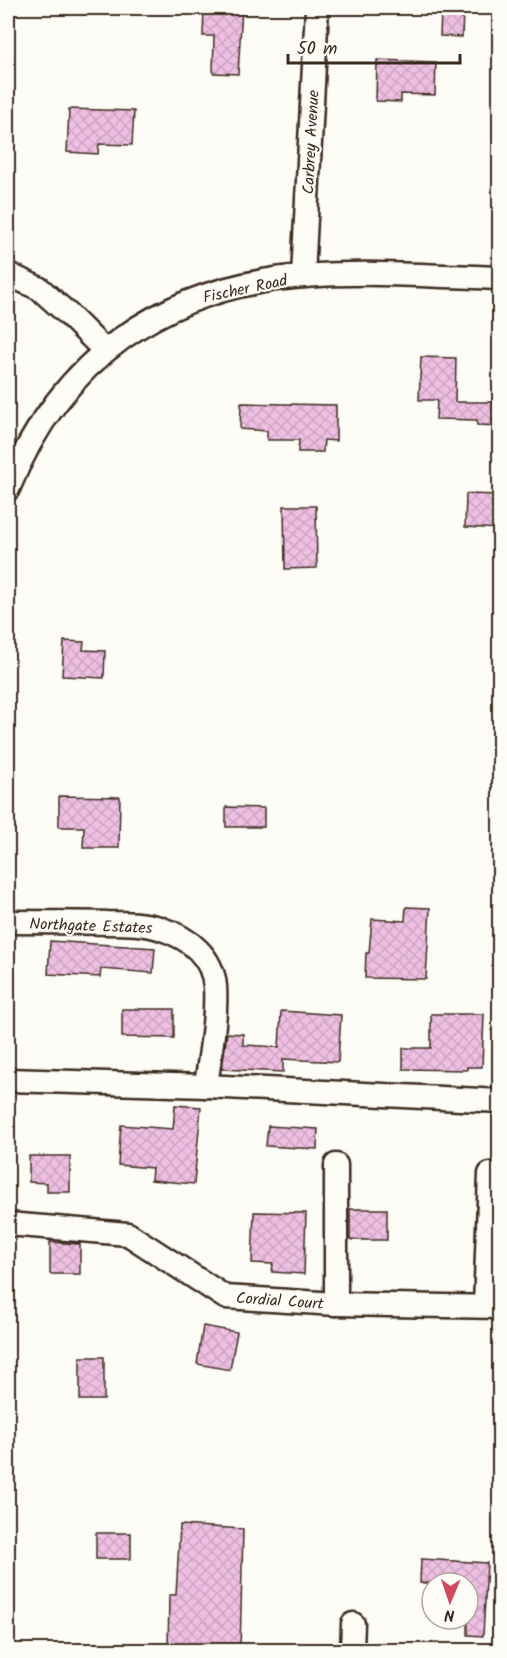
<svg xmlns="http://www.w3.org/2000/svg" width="507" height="1658" viewBox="0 0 507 1658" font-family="Kalam,sans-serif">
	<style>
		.building { fill: url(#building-cross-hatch); stroke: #3b2a1e; stroke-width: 1.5 }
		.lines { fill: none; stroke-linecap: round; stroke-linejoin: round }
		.minor-casing { stroke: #3b2a1e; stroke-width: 27 }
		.minor { stroke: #fdfcf7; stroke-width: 22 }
		.labels { text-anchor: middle; stroke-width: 4.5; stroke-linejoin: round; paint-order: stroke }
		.street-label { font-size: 16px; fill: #3b2a1e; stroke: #fdfcf7 }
	</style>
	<defs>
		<pattern id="building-cross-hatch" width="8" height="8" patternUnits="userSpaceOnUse" patternTransform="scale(1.5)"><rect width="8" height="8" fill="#eebfe2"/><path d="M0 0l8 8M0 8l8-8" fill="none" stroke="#cda4c1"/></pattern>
	</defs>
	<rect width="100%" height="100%" fill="#fdfcf7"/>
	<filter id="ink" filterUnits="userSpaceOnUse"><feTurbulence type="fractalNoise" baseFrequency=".0167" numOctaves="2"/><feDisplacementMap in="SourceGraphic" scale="12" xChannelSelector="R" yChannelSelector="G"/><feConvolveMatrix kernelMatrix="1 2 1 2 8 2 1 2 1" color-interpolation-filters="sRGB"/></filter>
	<g filter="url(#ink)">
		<!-- building -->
		<g class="building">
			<polygon points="204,8 242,8 238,74 213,73 214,36 203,36"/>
			<polygon points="441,11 463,12 462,37 440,36"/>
			<polygon points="377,60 436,62 435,95 401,94 401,102 376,101"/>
			<polygon points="69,109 134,111 132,145 99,144 98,154 67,152"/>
			<polygon points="421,357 456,358 455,402 500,402 500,426 477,425 477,420 436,419 437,400 419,400"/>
			<polygon points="241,403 336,405 336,441 324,440 323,452 298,452 299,440 267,440 267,431 240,429"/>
			<polygon points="466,494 500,495 500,529 465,527"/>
			<polygon points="284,506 316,506 317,568 285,569"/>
			<polygon points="64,641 84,642 83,650 105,651 104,678 62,676"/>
			<polygon points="59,796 120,797 119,848 83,848 84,827 59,827"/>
			<polygon points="226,807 264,808 264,827 226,827"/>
			<polygon points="406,907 430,908 426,979 365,978 366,953 369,953 372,919 405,921"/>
			<polygon points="50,941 155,948 153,973 101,969 100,977 48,974"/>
			<polygon points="122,1009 174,1009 174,1038 122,1037"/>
			<polygon points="281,1011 341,1015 338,1062 283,1059 283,1072 222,1069 227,1033 243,1034 243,1045 279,1047"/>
			<polygon points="431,1014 484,1014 482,1067 467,1067 467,1070 403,1069 403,1048 431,1048"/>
			<polygon points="175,1105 201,1107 194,1184 151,1180 152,1168 118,1165 121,1125 173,1129"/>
			<polygon points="268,1126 318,1129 317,1149 266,1146"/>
			<polygon points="29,1156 70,1156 70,1192 47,1192 47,1183 29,1182"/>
			<rect x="350" y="1209" width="37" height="31"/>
			<polygon points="254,1212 306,1213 304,1274 272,1272 273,1264 252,1263"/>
			<polygon points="50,1242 80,1244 80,1274 50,1274"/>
			<polygon points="203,1326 237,1332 230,1370 197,1364"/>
			<rect x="80" y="1357" width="24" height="43"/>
			<polygon points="180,1525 243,1529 240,1650 168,1650 169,1595 176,1595"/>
			<rect x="96" y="1533" width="35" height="26"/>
			<polygon points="421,1559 487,1563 483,1636 468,1635 468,1583 420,1583"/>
		</g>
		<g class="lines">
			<defs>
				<g id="minor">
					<polyline points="8,274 40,289 69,315 104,350"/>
					<polyline points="303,276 317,8"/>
					<path d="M8,489C61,358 163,287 304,276C369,271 435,276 500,278"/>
					<path d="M8,922C41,922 75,922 108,923C125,923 146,923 162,929C189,938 212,956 215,986C217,1019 210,1054 206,1086"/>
					<polyline points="8,1080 206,1086 500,1101"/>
					<polyline points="8,1224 128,1234 225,1297 336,1304 500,1307"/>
					<polyline points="336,1304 336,1165"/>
					<polyline points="485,1306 490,1174"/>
					<polyline points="352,1650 353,1624"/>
				</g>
			</defs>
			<!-- minor casing -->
			<use href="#minor" class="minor-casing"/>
			<!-- minor -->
			<use href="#minor" class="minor"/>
		</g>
	</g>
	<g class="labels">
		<!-- street labels -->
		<g class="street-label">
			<text transform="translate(310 142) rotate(-87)" y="6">Carbrey Avenue</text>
			<text transform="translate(245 288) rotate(-12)" y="6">Fischer Road</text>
			<text transform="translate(91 925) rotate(2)" y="6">Northgate Estates</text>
			<text transform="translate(280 1300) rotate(4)" y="6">Cordial Court</text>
		</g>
	</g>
	<!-- margin -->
	<rect width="507" height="1658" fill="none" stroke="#fdfcf7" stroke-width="30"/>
	<rect x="15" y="15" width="477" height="1628" fill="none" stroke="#3b2a1e" stroke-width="2" filter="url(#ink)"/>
	<!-- north arrow -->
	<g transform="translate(450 1601) rotate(182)"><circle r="28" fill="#fdfcf7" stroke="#afa8a0" stroke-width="1.5"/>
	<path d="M0-4.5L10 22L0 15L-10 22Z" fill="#d1495b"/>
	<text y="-9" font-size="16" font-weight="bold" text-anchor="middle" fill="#3b2a1e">N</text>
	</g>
	<!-- scale -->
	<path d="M288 54v9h172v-9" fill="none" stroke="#3b2a1e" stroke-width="3"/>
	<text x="297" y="54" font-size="18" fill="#3b2a1e" stroke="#fdfcf7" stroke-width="4.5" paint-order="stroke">50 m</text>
</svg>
